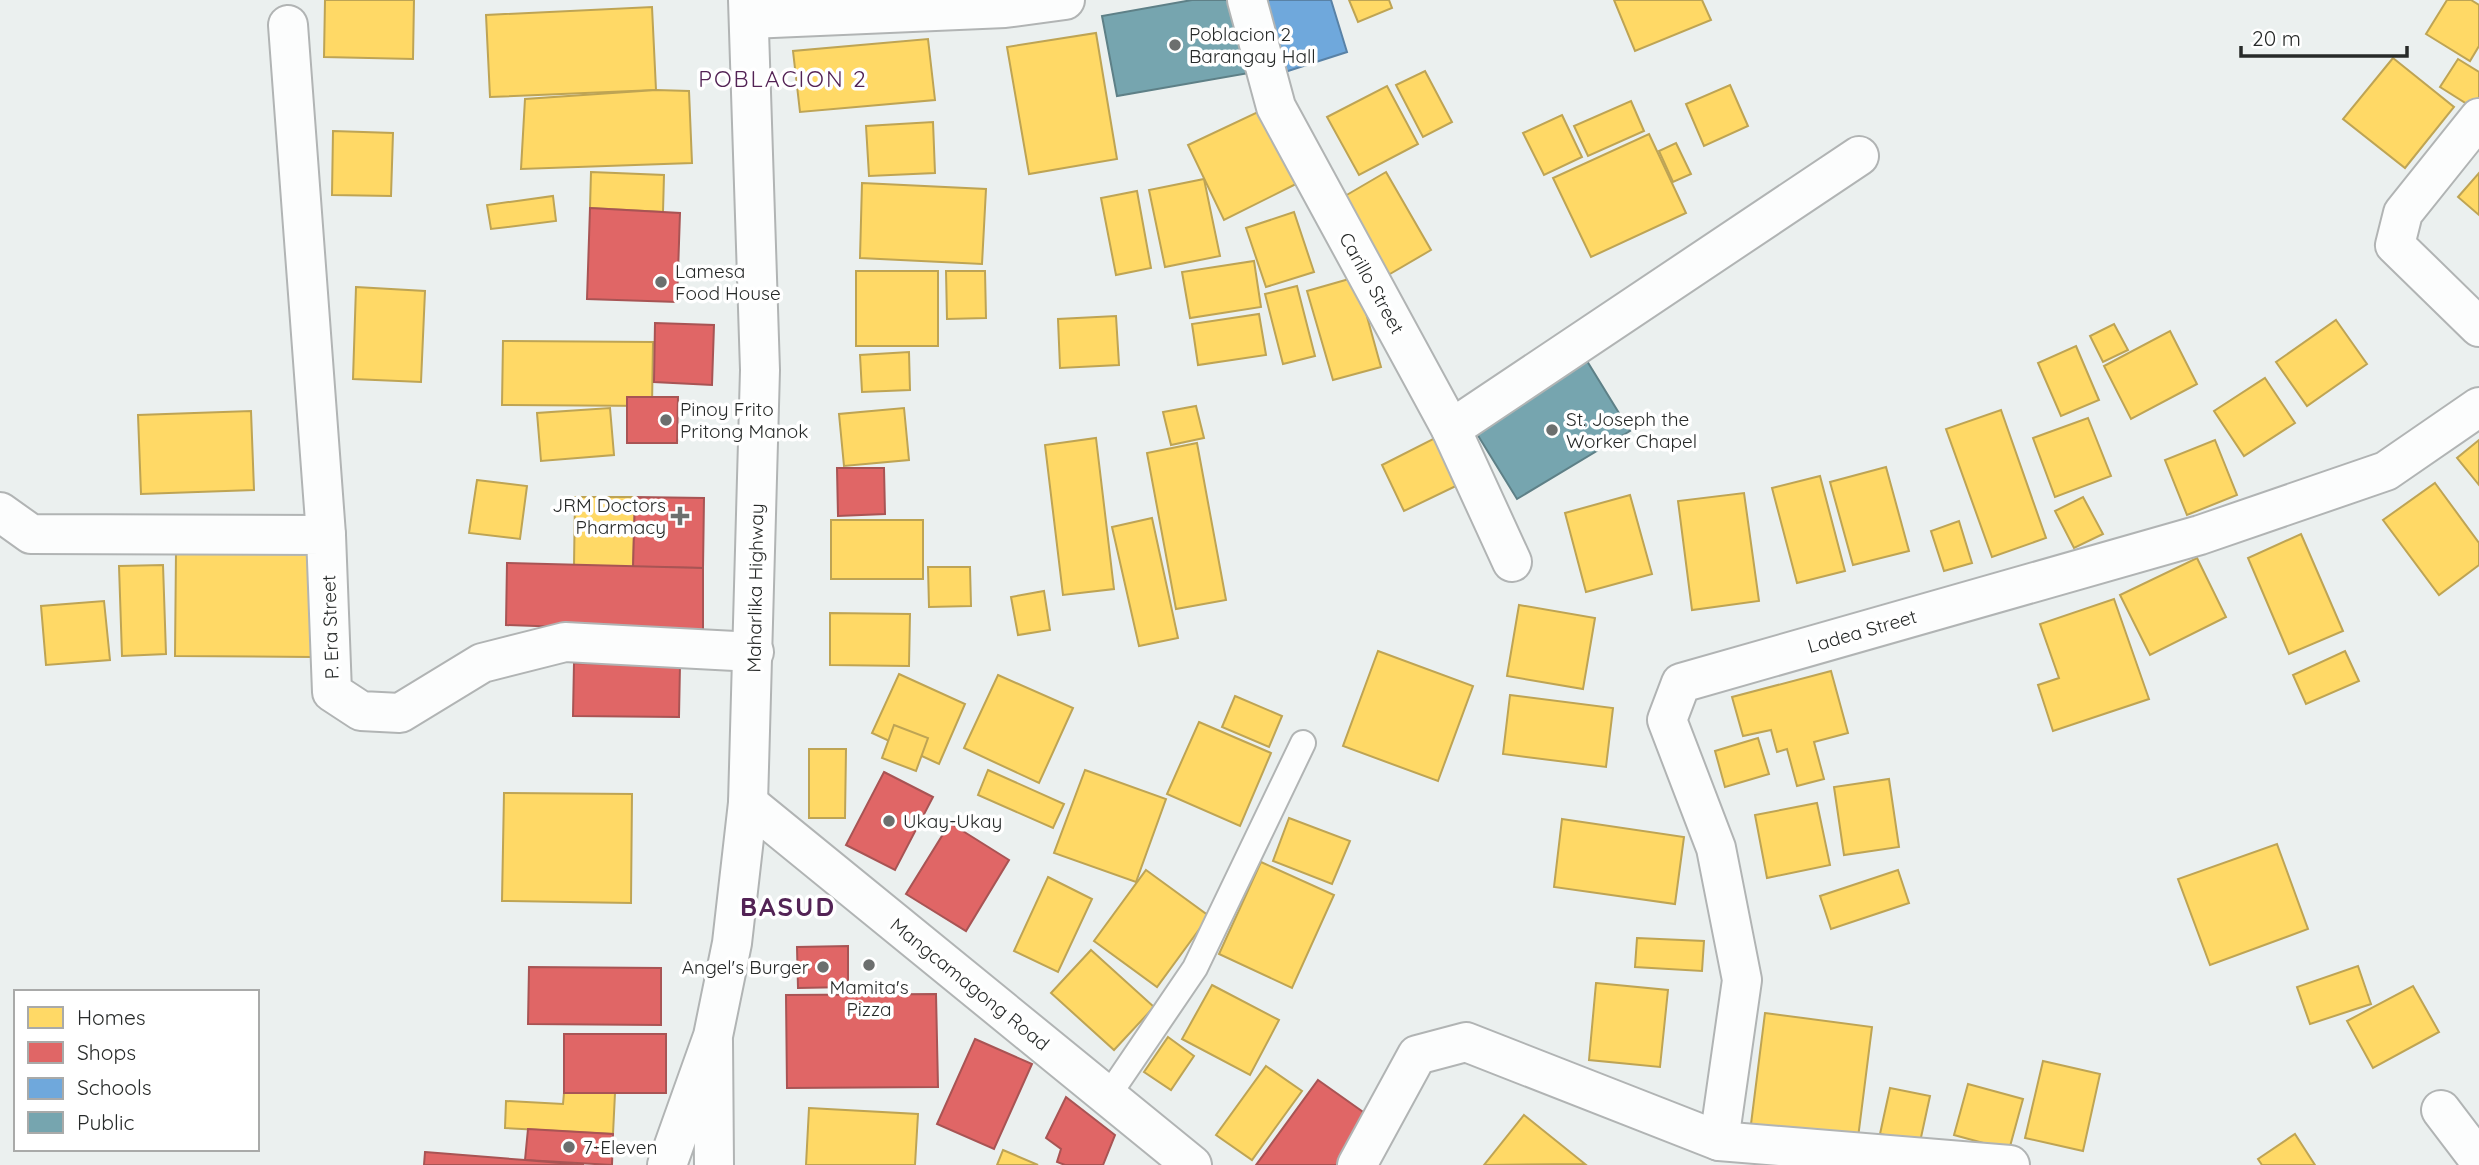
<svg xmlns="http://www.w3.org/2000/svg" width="2479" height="1165" viewBox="0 0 2479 1165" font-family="Quicksand,sans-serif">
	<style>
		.homes { fill: #ffd966; stroke: #bea454; stroke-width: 2 }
		.shops { fill: #e06666; stroke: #a85454; stroke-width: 2 }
		.schools { fill: #6fa8dc; stroke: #5982a6; stroke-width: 2 }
		.public { fill: #76a5af; stroke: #5e8087; stroke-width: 2 }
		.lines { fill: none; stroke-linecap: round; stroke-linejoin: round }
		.service-casing { stroke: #b1b4b4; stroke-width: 28 }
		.minor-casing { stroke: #b1b4b4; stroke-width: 42 }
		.tertiary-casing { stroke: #b1b4b4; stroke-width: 42 }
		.secondary-casing { stroke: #b1b4b4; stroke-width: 42 }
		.trunk-casing { stroke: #b1b4b4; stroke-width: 42 }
		.service { stroke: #fcfdfd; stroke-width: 24 }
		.minor { stroke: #fcfdfd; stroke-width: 38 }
		.tertiary { stroke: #fcfdfd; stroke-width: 38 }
		.secondary { stroke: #fcfdfd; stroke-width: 38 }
		.trunk { stroke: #fcfdfd; stroke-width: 38 }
		.poi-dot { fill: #6c6f6e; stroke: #fff; stroke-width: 2.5 }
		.labels { text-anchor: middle; stroke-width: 7; stroke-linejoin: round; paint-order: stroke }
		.poi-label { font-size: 19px; fill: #272a29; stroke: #fff; text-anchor: start }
		.street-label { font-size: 19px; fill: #272a29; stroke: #fff }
		.quarter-label { font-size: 23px; letter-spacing: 2px; fill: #532355; stroke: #fff }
		.district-label { font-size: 26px; font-weight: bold; letter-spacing: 2px; fill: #532355; stroke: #fff }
	</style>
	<rect width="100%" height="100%" fill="#ebf0ef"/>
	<!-- homes -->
	<g class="homes">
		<polygon points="325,0 414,0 413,59 324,57"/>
		<polygon points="1349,0 1389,0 1392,8 1358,22"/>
		<polygon points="1614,0 1702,0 1711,20 1635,51"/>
		<polygon points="2447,0 2471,0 2479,5 2479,46 2470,61 2426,34"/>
		<polygon points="652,7 656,90 490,97 486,15"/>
		<polygon points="1096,33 1117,159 1029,174 1007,47"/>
		<polygon points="928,39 935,100 800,112 793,51"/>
		<polygon points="2393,58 2454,107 2405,168 2343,119"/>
		<polygon points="2458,59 2479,72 2479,102 2475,109 2440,87"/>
		<polygon points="1425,71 1452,122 1423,137 1396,85"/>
		<polygon points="1730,85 1748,126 1704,146 1686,104"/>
		<polygon points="1387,86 1418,144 1359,175 1327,117"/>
		<polygon points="656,90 689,91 692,163 521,169 525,99"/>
		<polygon points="1631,101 1644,131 1588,156 1574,126"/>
		<polygon points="1260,111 1296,184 1224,220 1188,145"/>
		<polygon points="1562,115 1582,157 1544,175 1523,133"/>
		<polygon points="933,122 935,173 869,176 866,126"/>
		<polygon points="333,131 393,133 391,196 332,195"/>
		<polygon points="1649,134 1686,213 1591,257 1553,178"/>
		<polygon points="1676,143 1691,174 1673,182 1659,151"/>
		<polygon points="591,172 664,175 663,212 590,208"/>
		<polygon points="1386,172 1431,250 1378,281 1333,203"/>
		<polygon points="2479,173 2479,215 2458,197"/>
		<polygon points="1204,179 1220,256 1165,267 1149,190"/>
		<polygon points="862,183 986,189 982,264 860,258"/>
		<polygon points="1137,191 1151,268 1116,275 1101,198"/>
		<polygon points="553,196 556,221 491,229 487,205"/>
		<polygon points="1294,212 1314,272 1266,287 1246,228"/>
		<polygon points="1254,261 1261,307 1190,318 1182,272"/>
		<rect x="856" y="271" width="82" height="75"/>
		<polygon points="946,271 985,271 986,318 947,319"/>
		<polygon points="1356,277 1381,367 1333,380 1307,291"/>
		<polygon points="1297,286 1315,356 1283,364 1265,294"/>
		<polygon points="356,287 425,291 421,382 353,379"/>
		<polygon points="1259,314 1266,355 1198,365 1192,324"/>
		<polygon points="1116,316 1119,365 1060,368 1058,319"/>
		<polygon points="2336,320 2367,364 2307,406 2276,362"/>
		<polygon points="2114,324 2128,350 2103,362 2090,336"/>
		<polygon points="2170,331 2197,384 2131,419 2104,366"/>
		<polygon points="503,341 653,342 652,406 502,405"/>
		<polygon points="2076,346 2099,400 2061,416 2038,363"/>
		<polygon points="909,352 910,390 862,392 860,355"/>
		<polygon points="2265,378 2295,423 2244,456 2214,411"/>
		<polygon points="1196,406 1204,438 1171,445 1163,412"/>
		<polygon points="610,408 614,455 541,461 537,413"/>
		<polygon points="904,408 909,460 844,466 839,414"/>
		<polygon points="2001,410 2046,538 1992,557 1946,429"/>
		<polygon points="251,411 254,490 141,494 138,415"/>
		<polygon points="2088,418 2111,476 2055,497 2033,438"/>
		<polygon points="1096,438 1114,589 1063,595 1045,445"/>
		<polygon points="1435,438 1458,485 1404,511 1382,465"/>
		<polygon points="2215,440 2237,495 2187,515 2165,460"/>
		<polygon points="2479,440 2479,485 2457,458"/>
		<polygon points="1197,443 1226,600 1176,609 1147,453"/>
		<polygon points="1886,467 1909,551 1853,565 1830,482"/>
		<polygon points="1820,476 1845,571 1797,583 1772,488"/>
		<polygon points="477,480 527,486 520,539 469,533"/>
		<polygon points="2435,483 2479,543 2479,565 2439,595 2383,520"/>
		<polygon points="1744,493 1759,601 1692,610 1678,501"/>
		<polygon points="1630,495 1652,574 1586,592 1565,513"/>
		<polygon points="575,497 635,497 633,567 574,566"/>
		<polygon points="2083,497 2103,534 2074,548 2055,511"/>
		<polygon points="1152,518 1178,638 1139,646 1112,527"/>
		<rect x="831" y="520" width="92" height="59"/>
		<polygon points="1959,521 1972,563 1944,571 1931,531"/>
		<polygon points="2301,534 2343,631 2289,654 2248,558"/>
		<polygon points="176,551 313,552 312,657 175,656"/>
		<polygon points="2197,558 2226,617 2150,655 2120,595"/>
		<polygon points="163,565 166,654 122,656 119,566"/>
		<polygon points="928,567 970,567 971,606 929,607"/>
		<polygon points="1044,591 1050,630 1018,635 1011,597"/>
		<polygon points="2114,599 2149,699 2053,731 2038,685 2059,678 2040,624"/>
		<polygon points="104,601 110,660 46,665 41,606"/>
		<polygon points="1519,605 1595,618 1583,689 1507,676"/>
		<polygon points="830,613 910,614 909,666 830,665"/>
		<polygon points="1378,651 1473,686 1438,781 1343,746"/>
		<polygon points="2345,651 2359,681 2306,704 2293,675"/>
		<polygon points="1831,671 1848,733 1814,742 1824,779 1797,786 1787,749 1777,752 1771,730 1743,736 1732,697"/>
		<polygon points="899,674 965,704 939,764 872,733"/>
		<polygon points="998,675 1073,708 1039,783 964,748"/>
		<polygon points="1510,695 1613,708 1606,767 1503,754"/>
		<polygon points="1235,696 1282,716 1269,747 1222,727"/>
		<polygon points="1199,722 1271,753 1240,826 1167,794"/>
		<polygon points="894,725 928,738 916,771 882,758"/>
		<polygon points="1758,738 1769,774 1725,787 1715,751"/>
		<polygon points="809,749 846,749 845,818 809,818"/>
		<polygon points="988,770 1064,804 1053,828 978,795"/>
		<polygon points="1085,770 1166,799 1136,882 1054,853"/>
		<polygon points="1889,779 1899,847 1844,855 1834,787"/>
		<polygon points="504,793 632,794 631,903 502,901"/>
		<polygon points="1817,803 1830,865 1767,878 1755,815"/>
		<polygon points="1289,818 1350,841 1332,884 1273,861"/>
		<polygon points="1562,819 1684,837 1675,904 1554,887"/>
		<polygon points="2277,844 2308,929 2210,965 2178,879"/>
		<polygon points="1261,862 1334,895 1292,988 1219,954"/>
		<polygon points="1146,870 1209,916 1157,987 1094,941"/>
		<polygon points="1898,870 1909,903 1831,929 1820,896"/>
		<polygon points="1048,877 1092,899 1058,972 1014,951"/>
		<polygon points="1637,938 1704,941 1702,971 1635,967"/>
		<polygon points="1091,950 1154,1007 1114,1050 1051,993"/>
		<polygon points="2358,966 2371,1004 2310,1024 2297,987"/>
		<polygon points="1596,983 1668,990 1660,1067 1589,1060"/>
		<polygon points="1212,985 1279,1020 1250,1075 1182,1039"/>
		<polygon points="2413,986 2439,1032 2373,1068 2347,1021"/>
		<polygon points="1765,1013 1872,1027 1858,1138 1751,1124"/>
		<polygon points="1168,1037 1194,1056 1171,1090 1144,1072"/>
		<polygon points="2043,1061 2100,1074 2083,1151 2025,1138"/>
		<polygon points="1266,1066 1302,1091 1252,1160 1216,1135"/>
		<polygon points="1968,1084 2023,1099 2009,1150 1954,1135"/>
		<polygon points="1890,1088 1930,1096 1920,1142 1880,1134"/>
		<polygon points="564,1093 615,1093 613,1134 505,1128 506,1101 563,1104"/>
		<polygon points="809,1108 918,1114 915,1165 806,1165"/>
		<polygon points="1524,1115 1585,1164 1484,1165"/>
		<polygon points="2295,1134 2315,1165 2262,1165 2258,1159"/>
		<polygon points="1003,1150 1038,1165 997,1165"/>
	</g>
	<!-- shops -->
	<g class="shops">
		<polygon points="590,208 680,213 677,302 587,299"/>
		<polygon points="655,323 714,325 712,385 654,382"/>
		<polygon points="627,397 678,397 677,443 627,443"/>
		<polygon points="837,468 884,468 885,514 838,516"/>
		<polygon points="635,497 704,498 703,568 633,567"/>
		<polygon points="507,563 703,568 703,632 506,625"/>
		<polygon points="574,663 680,665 679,717 573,716"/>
		<polygon points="884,772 933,797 895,870 846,845"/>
		<polygon points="950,823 1009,860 966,931 906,894"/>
		<polygon points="848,946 848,987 798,988 797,947"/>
		<polygon points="529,967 661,968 661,1025 528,1024"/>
		<polygon points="936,994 938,1087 787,1088 786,995"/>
		<rect x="564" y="1034" width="102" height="59"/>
		<polygon points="975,1039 1032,1064 994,1149 937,1124"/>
		<polygon points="1318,1080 1373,1119 1340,1165 1256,1165"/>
		<polygon points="1066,1097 1115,1135 1103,1165 1065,1165 1057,1162 1061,1149 1046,1138"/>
		<polygon points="528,1129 613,1134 612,1165 525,1160"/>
		<polygon points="425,1152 525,1160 584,1165 424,1165"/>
	</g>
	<!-- schools -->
	<polygon class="schools" points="1267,0 1331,0 1347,52 1285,72 1262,2"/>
	<!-- public -->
	<g class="public">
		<polygon points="1192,0 1235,0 1249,73 1117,96 1102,16"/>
		<polygon points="1587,361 1630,431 1517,499 1474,429"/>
	</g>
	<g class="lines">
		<defs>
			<polyline id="service" points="1108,1096 1195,968 1303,743"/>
			<g id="minor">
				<polyline points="1247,0 1276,107 1451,429 1512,562"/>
				<polyline points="749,19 1005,8 1065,0"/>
				<polyline points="288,25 326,535"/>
				<polyline points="2479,118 2403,213 2395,245 2479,327"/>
				<polyline points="1451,429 1859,156"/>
				<polyline points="0,512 31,534 326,535 332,692 361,711 400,713 482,663 565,642 754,652"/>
				<polyline points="2441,1110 2479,1160"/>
				<polyline points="1719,1141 1742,980 1716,848 1667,720 1681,683 2200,535 2386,471 2479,407"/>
				<polyline points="1357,1165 1417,1055 1466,1042 1719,1141 2010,1165"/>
			</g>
			<polyline id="tertiary" points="713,1041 714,1165"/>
			<polyline id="secondary" points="748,803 1192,1165"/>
			<polyline id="trunk" points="667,1165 713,1036 732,943 748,803 760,370 748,0"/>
		</defs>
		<!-- service casing -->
		<use href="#service" class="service-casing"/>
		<!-- minor casing -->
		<use href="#minor" class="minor-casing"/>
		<!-- tertiary casing -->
		<use href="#tertiary" class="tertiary-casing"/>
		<!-- secondary casing -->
		<use href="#secondary" class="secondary-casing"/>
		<!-- trunk casing -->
		<use href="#trunk" class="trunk-casing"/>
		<!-- service -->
		<use href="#service" class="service"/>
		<!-- minor -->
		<use href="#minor" class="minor"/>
		<!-- tertiary -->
		<use href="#tertiary" class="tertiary"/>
		<!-- secondary -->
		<use href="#secondary" class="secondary"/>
		<!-- trunk -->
		<use href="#trunk" class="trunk"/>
	</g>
	<!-- markers -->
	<g class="poi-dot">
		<circle cx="1175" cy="45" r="7"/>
		<circle cx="661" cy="282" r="7"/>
		<circle cx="666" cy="420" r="7"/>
		<circle cx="1552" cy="430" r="7"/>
		<path d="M676.5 505.5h7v7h7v7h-7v7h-7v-7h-7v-7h7z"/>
		<circle cx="889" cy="821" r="7"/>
		<circle cx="869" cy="965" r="7"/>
		<circle cx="823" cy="967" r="7"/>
		<circle cx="569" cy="1147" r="7"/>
	</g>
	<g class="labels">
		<!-- poi labels -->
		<g class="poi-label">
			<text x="1189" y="41">Poblacion 2<tspan x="1189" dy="22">Barangay Hall</tspan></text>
			<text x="675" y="278">Lamesa<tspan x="675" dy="22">Food House</tspan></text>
			<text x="680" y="416">Pinoy Frito<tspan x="680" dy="22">Pritong Manok</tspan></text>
			<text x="1566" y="426">St. Joseph the<tspan x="1566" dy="22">Worker Chapel</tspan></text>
			<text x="666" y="512" text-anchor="end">JRM Doctors<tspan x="666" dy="22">Pharmacy</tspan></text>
			<text x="903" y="828">Ukay-Ukay</text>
			<text x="809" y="974" text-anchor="end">Angel's Burger</text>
			<text x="869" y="994" text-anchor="middle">Mamita's<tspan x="869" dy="22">Pizza</tspan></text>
			<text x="583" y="1154">7-Eleven</text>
		</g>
		<!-- street labels -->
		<g class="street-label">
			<text transform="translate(1372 283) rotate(61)" y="7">Carillo Street</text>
			<text transform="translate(755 588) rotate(-89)" y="7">Maharlika Highway</text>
			<text transform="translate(330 627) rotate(-92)" y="7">P. Era Street</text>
			<text transform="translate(1862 631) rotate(-16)" y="7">Ladea Street</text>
			<text transform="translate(970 984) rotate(39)" y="7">Mangcamagong Road</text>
		</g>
		<!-- quarter labels -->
		<g class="quarter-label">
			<text x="783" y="87">POBLACION 2</text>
		</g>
		<!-- district labels -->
		<g class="district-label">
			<text x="788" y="916">BASUD</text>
		</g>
	</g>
	<!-- legend -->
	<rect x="14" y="990" width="245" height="161" fill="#ffffff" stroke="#a9aaa9" stroke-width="2"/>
	<rect x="28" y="1007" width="35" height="21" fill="#ffd966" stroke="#a9aaa9" stroke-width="2"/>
	<text x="77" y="1025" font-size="21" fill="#272a29">Homes</text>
	<rect x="28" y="1042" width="35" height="21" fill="#e06666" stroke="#a9aaa9" stroke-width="2"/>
	<text x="77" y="1060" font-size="21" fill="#272a29">Shops</text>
	<rect x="28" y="1078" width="35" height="21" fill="#6fa8dc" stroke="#a9aaa9" stroke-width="2"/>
	<text x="77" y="1095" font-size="21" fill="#272a29">Schools</text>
	<rect x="28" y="1112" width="35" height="21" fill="#76a5af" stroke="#a9aaa9" stroke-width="2"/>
	<text x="77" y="1130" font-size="21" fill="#272a29">Public</text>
	<!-- scale -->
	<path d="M2241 46v10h166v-10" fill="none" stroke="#272a29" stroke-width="3.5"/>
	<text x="2252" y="46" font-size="21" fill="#272a29" stroke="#ffffff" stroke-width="5" paint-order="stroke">20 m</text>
</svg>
